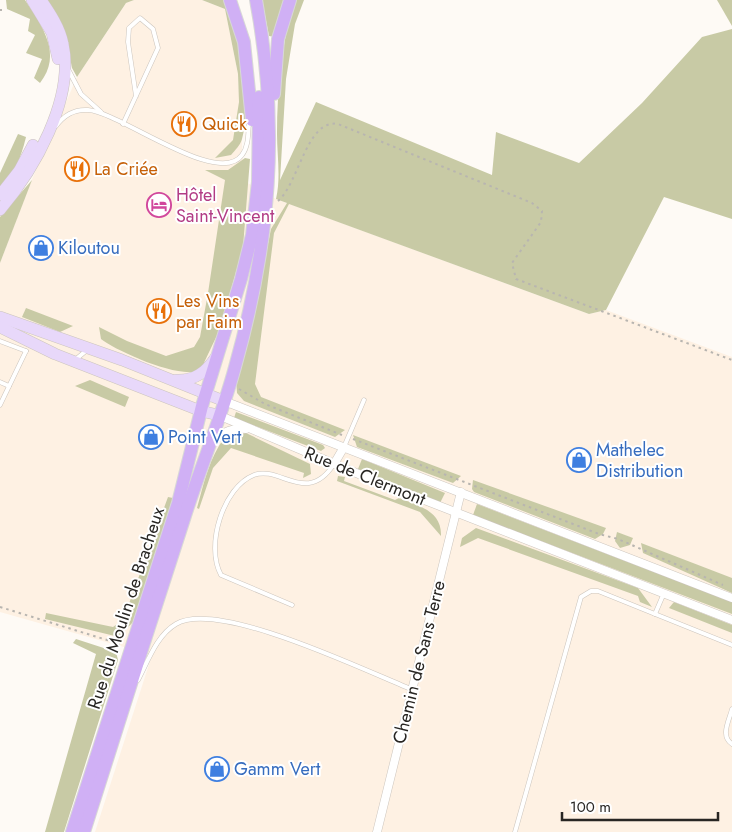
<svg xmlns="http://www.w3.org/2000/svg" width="732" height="832" viewBox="0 0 732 832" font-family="Jost,sans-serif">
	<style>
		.built { fill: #fef1e3 }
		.green { fill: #c8caa5 }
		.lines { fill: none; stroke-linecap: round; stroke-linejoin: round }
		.service-casing { stroke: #ccc5bd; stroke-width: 5 }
		.minor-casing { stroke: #ccc5bd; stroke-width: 9 }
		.secondary-casing { stroke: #ccc5bd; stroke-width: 12 }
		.primary-casing { stroke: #d8d8d7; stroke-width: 14 }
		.path { stroke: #b8b5b0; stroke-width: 2; stroke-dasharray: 2.5 4; stroke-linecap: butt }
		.service { stroke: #fff; stroke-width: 4 }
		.minor { stroke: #fff; stroke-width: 8 }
		.secondary { stroke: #e8d8fa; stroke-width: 11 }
		.primary { stroke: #d0b0f5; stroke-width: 12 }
		.labels { text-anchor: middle; stroke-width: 4; stroke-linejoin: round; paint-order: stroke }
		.food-label { font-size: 18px; fill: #c56008; stroke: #fff; text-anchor: start }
		.hotel-label { font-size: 18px; fill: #b23c85; stroke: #fff; text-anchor: start }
		.shop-label { font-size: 18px; fill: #366cbe; stroke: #fff; text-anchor: start }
		.street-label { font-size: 18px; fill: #282623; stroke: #fff }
	</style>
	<rect width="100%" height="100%" fill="#fefaf5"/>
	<!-- built -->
	<polygon class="built" points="134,0 202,0 225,9 238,74 244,181 276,199 589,314 606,310 732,357 732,832 95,832 152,655 0,612 0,263 29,186 77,77 126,3"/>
	<!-- green -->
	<g class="green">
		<path d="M6,0H25C42,26 63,54 40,83L34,78L42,59L26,53L35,35L28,31L30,19L7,9Z"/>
		<polygon points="45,0 134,0 126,3 77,77 72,68 65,32"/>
		<path d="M202,0H224C244,29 252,105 242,139C240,146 235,150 231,155L215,158L233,140L239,102L238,74L225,9Z"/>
		<polygon points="262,0 285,0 275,37 269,36"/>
		<path d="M294,0H304L295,24L286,79L280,180L316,102L492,175L496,132L579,163L642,103L702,37L732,29V219L664,197L606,310L589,314L289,204L274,233L255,384L261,397L345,430L335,437L244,401L237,393L236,379L254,313L271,229L287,203L276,199C281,177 277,156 277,134C277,89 282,42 294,0Z"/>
		<polygon points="717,0 732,0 732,26"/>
		<path d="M18,134L26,137C21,158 15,172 0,188V173Z"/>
		<path d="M245,158L250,159L243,247L220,329L201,369C185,382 116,351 101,339L99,327L127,341L166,356L194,347L200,337L208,293L225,180L205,170H228Z"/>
		<polygon points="32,180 0,263 0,217"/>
		<polygon points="26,308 73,326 60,332 22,317"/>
		<polygon points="90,380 129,397 125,407 75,386"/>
		<polygon points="236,412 323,445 325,448 321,451 234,418"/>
		<path d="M246,433L310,464L311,474L303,478L304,473L231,448L213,468L199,509L197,508C204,483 209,458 225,437Z"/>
		<polygon points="353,435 461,476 453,483 357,447"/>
		<polygon points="362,459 445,493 440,503 358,469"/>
		<path d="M338,476L345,477L344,481L395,500L399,498C419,506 442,511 441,536L420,512L337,481Z"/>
		<polygon points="473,480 606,528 603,534 595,539 474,492 472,489"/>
		<polygon points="168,497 173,498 133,622 119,637 45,619 46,613 113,627 123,620"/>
		<polygon points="477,504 732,602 732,614 473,515"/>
		<polygon points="476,528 638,588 652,607 640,602 638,596 478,538 460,547 462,538"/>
		<polygon points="617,532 633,538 630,545 620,548 615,541"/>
		<polygon points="641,543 732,578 732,593 643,553"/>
		<polygon points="674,602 732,625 732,633 669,608"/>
		<polygon points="76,639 116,652 118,660 64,832 45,832 96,654 73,643"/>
	</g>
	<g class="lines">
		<defs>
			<g id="service">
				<polyline points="69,71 81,94 101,112"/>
				<polyline points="123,124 158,48 153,29 140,18 129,28 128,42 136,96"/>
				<path d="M56,126C64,115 74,109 88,110C120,112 218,188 242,155C249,146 248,133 249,122"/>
				<polyline points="0,341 26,351"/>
				<polyline points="75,360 87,350"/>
				<polyline points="0,382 9,386"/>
				<polyline points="0,405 26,351"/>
				<polyline points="344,447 364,400"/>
				<polyline points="664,593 655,614 732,645"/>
				<path d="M292,605L221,575C205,546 223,487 254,475C280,465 307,506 334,464"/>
				<path d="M138,680C148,661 157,635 176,624C218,599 366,671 413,690"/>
				<path d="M732,709C729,721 720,736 732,744"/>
				<polyline points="515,832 581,597 591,591 598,591 655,614"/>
			</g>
			<g id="minor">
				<polyline points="224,401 732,598"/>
				<polyline points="218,415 373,480 732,620"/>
				<path d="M213,443C221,432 233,428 246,429"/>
				<polyline points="334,464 344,447"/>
				<polyline points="377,832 461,492"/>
			</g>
			<g id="secondary">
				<polyline points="32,0 52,33 58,59"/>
				<polyline points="0,195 19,171 33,145"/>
				<path d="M0,210C34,170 75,99 63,44C60,28 50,13 41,0"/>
				<polyline points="0,317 122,360 224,401"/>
				<polyline points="0,327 55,354 201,411 218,415"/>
				<path d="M176,380C195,381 206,372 216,357"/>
			</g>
			<g id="primary">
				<polyline points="230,0 244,42 252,120"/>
				<polyline points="274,94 278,39 290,0"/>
				<polyline points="72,832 178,503 202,406 241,279 252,235 258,182 259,97"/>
				<path d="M84,832C117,728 150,623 184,519C200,468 221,419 235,367C270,243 280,128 256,0"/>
			</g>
		</defs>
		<!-- service casing -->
		<use href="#service" class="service-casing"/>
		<!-- minor casing -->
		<use href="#minor" class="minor-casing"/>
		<!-- secondary casing -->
		<use href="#secondary" class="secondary-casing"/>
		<!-- primary casing -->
		<use href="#primary" class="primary-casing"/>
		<!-- path -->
		<g class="path">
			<polyline points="0,10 2,10"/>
			<path d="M278,201C299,183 307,118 338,124L532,203L542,211L541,222L512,263L516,279L732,360"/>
			<polyline points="239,389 265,404 342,435"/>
			<polyline points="353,439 599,534 618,539 723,585"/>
			<polyline points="0,607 120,644"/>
		</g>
		<!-- service -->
		<use href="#service" class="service"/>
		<!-- minor -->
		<use href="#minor" class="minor"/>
		<!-- secondary -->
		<use href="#secondary" class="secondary"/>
		<!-- primary -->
		<use href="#primary" class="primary"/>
	</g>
	<!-- icons -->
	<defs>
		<symbol id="restaurant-ring" viewBox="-11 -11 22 22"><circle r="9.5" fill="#fff" stroke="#e8710a" stroke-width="1.5"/><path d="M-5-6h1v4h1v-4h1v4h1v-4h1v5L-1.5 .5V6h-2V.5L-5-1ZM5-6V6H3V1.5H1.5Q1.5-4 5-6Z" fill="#e8710a"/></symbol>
		<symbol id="hotel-ring" viewBox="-11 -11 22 22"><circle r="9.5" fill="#fff" stroke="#d1479c" stroke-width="1.5"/><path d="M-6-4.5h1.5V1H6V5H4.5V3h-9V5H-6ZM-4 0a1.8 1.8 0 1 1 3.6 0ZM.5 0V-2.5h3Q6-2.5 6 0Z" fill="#d1479c"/></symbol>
		<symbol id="shop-ring" viewBox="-11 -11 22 22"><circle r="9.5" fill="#fff" stroke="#3f7fe0" stroke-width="1.5"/><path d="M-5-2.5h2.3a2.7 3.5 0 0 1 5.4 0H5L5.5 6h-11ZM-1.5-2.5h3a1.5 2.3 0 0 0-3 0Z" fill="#3f7fe0"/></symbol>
	</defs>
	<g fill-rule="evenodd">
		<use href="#restaurant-ring" x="170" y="110" width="28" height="28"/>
		<use href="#restaurant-ring" x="63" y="155" width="28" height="28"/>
		<use href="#hotel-ring" x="145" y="191" width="28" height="28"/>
		<use href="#shop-ring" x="27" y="234" width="28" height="28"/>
		<use href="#restaurant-ring" x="145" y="297" width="28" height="28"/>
		<use href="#shop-ring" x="137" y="423" width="28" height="28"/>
		<use href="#shop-ring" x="565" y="446" width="28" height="28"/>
		<use href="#shop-ring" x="203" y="755" width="28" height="28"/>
	</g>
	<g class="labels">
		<!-- food labels -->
		<g class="food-label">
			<text x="202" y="130">Quick</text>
			<text x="94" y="175">La Criée</text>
			<text x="176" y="307">Les Vins<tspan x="176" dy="21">par Faim</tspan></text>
		</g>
		<!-- hotel labels -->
		<g class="hotel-label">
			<text x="176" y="201">Hôtel<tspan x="176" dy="21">Saint-Vincent</tspan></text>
		</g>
		<!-- shop labels -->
		<g class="shop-label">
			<text x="58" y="254">Kiloutou</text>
			<text x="168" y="443">Point Vert</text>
			<text x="596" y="456">Mathelec<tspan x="596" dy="21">Distribution</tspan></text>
			<text x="234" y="775">Gamm Vert</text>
		</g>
		<!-- street labels -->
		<g class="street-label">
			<text transform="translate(365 476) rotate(22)" y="6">Rue de Clermont</text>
			<text transform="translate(126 608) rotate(-72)" y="6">Rue du Moulin de Bracheux</text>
			<text transform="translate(419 662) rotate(-76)" y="6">Chemin de Sans Terre</text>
		</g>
	</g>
	<!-- scale -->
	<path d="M562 812v8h156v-8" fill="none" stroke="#282623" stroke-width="2.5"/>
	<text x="570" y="812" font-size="15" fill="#282623" stroke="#ffffff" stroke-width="4" paint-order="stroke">100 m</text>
</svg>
